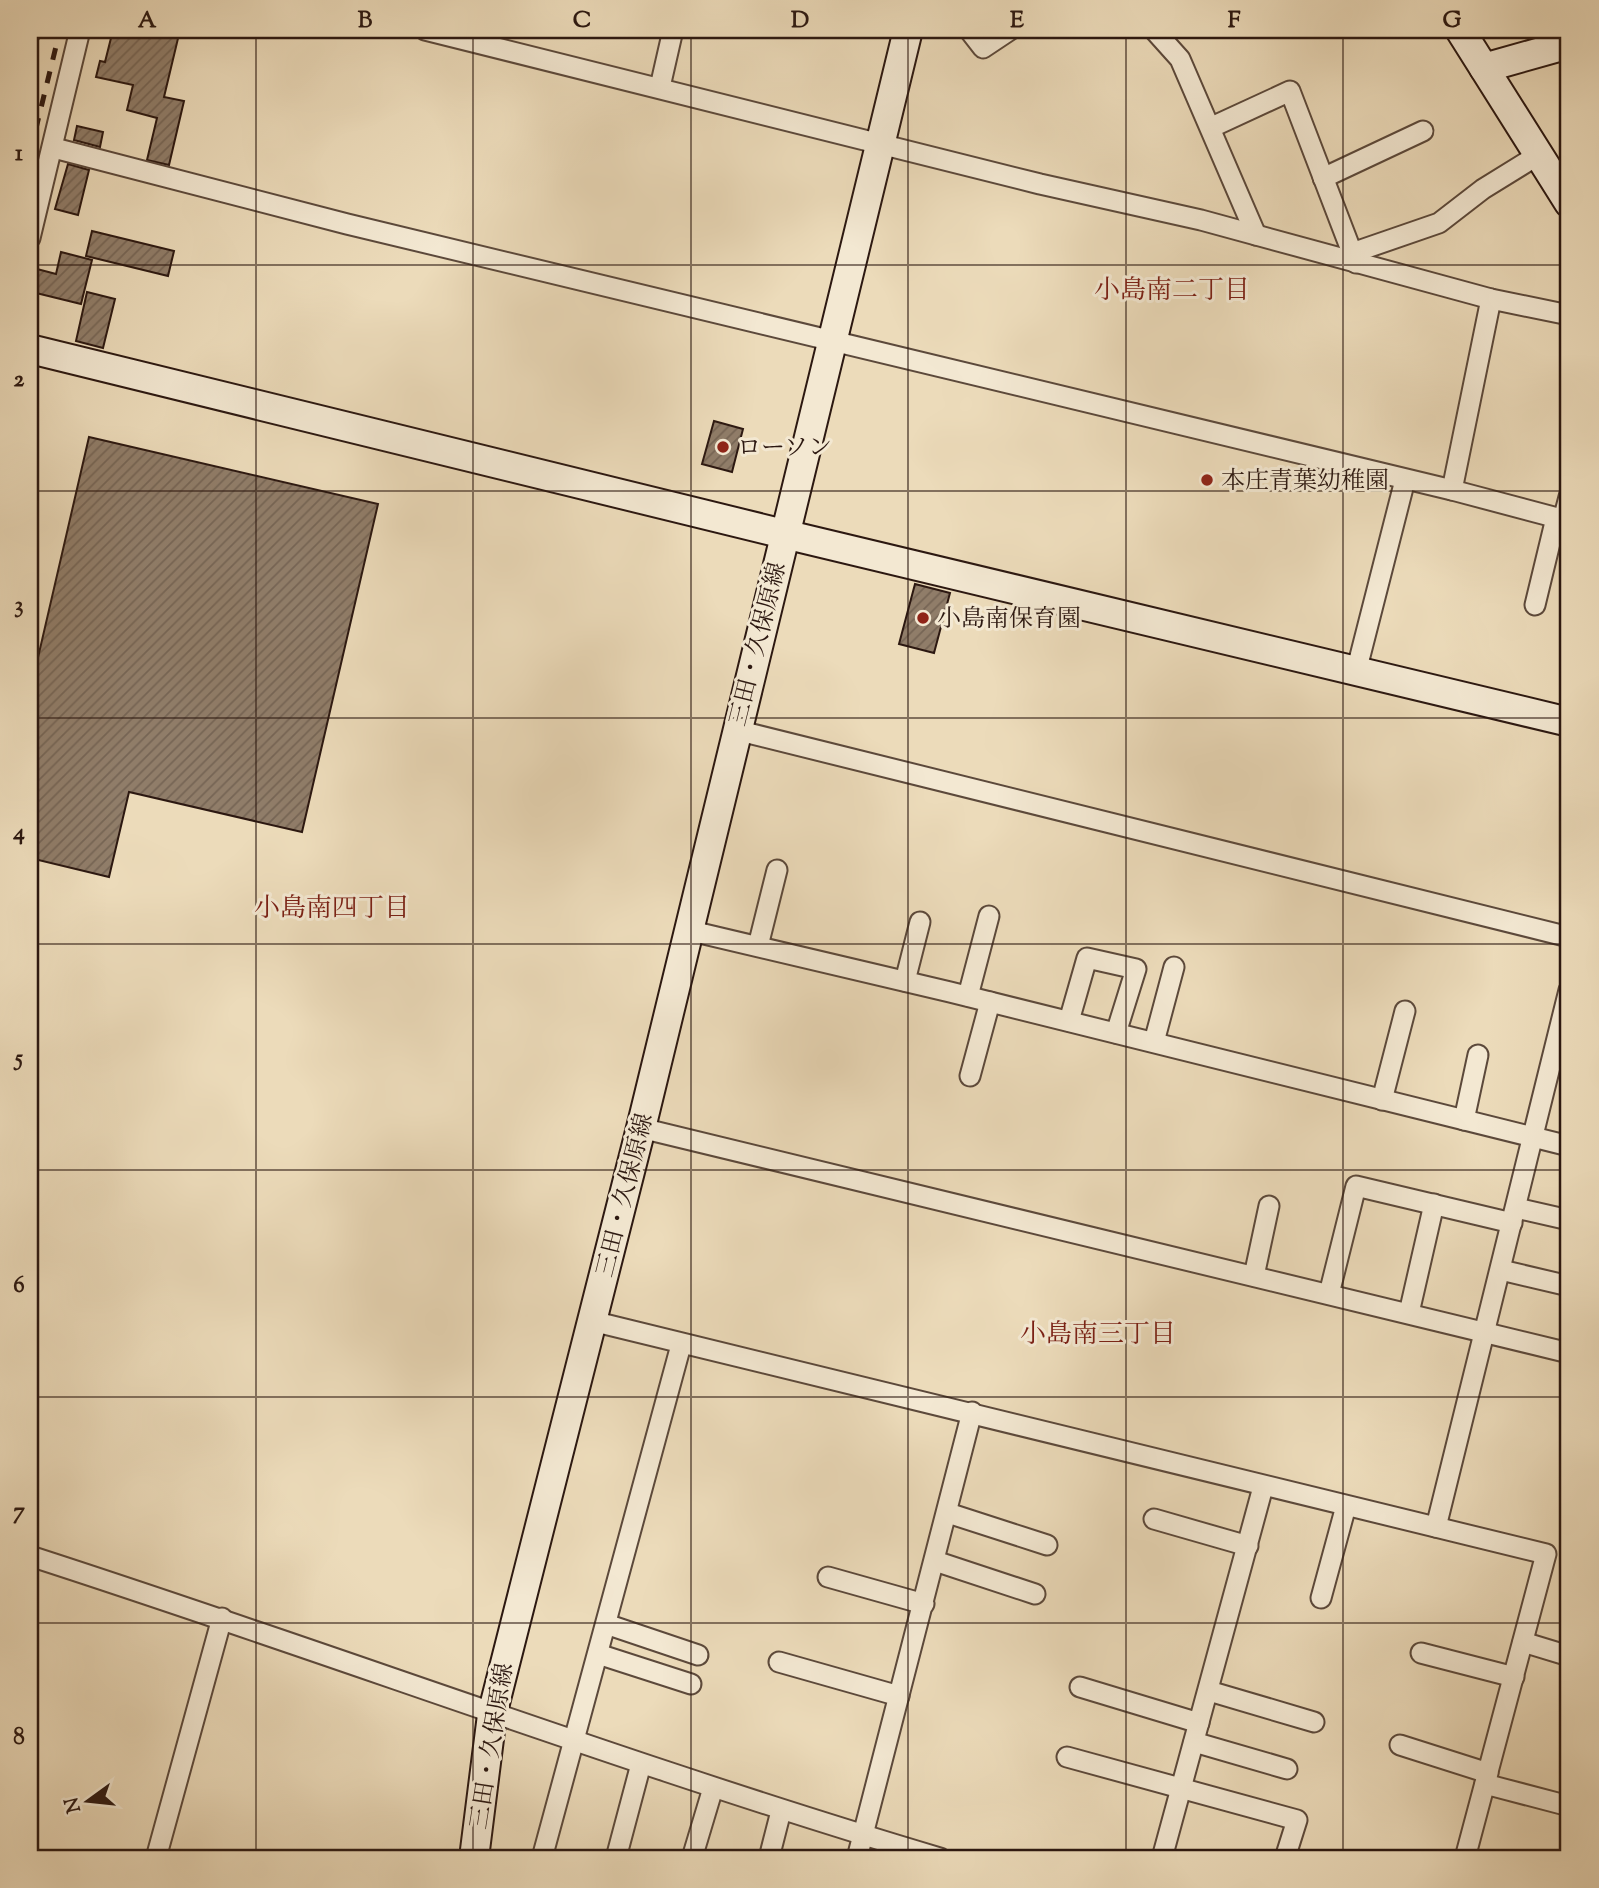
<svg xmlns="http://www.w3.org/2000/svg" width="1599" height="1888" viewBox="0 0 1599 1888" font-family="'Sorts Mill Goudy','Noto Serif JP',serif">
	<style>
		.building { fill: url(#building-hatch); stroke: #2c1811; stroke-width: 2 }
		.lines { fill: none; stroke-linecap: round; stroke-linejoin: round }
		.street-casing { stroke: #5c493b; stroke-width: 23 }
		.secondary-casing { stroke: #2c1811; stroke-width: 32 }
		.street { stroke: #f3e8d2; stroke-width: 19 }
		.secondary { stroke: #f3e8d2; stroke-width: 28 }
		.rail { stroke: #2c1811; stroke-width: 5; stroke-dasharray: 12 12; stroke-linecap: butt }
		.grid { fill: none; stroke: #2c1811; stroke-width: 2; stroke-opacity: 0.55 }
		.poi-dot { fill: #8f2418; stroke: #f3e8d2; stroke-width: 2.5 }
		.labels { text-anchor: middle; stroke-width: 6; stroke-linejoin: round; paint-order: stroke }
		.poi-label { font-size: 24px; fill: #2c1811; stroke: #f3e8d2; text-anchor: start }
		.street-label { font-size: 24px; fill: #2c1811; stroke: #f3e8d2 }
		.neighbourhood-label { font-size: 26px; fill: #7a1f14; stroke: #f3e8d2 }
		.neatline { fill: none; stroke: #2c1811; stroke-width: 2.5 }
		.grid-label { font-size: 23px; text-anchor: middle; font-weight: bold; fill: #2c1811 }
	</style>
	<defs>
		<pattern id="building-hatch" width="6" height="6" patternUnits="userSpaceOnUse" patternTransform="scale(1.75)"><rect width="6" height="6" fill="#907d69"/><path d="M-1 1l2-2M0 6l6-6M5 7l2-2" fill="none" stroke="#766555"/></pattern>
	</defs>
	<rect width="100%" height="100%" fill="#ecdbba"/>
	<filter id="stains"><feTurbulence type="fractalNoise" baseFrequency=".00286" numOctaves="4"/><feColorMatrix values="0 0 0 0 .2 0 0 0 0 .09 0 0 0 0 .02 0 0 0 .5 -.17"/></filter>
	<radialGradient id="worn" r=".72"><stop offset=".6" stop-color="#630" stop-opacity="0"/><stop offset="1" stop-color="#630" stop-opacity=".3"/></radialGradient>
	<!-- building -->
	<g class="building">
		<polygon points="113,30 180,30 164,97 184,101 169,165 147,160 157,118 127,110 133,85 96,77 100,61 105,62"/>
		<polygon points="77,126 103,132 100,147 74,140"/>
		<polygon points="68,164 89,170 78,215 55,209"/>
		<polygon points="92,231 174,251 168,276 86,256"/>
		<polygon points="61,252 92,260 81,304 32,292 37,269 56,274"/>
		<polygon points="87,292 115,299 103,348 76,341"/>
		<polygon points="714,421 743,429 732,472 702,464"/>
		<polygon points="89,437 378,504 302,832 129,792 109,877 30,858 30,692"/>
		<polygon points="915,584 950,593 934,653 899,644"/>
	</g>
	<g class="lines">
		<defs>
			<g id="street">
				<polyline points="425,30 1040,184 1201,220 1491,299 1569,315"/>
				<polyline points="969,30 983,48 1010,30"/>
				<polyline points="1154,30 1180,59 1256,235"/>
				<polyline points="30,33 31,30"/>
				<polyline points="660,87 673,30"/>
				<polyline points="1212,127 1290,91 1356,263"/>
				<polyline points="54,148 347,224 1452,490 1569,521"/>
				<polyline points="1323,178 1423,131"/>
				<polyline points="30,238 80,30"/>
				<polyline points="1352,253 1439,223 1483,189 1538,155"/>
				<polyline points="1452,490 1491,299"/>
				<polyline points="1563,520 1569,497"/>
				<polyline points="1535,605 1556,518"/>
				<polyline points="1356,672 1405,480"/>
				<polyline points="736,730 1569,937"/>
				<polyline points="687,930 950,992 1569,1146"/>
				<polyline points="758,946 777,870"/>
				<polyline points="905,981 920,922"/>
				<polyline points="968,996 989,916"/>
				<polyline points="1069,1021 1087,958 1136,969 1116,1033"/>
				<polyline points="1154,1042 1174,967"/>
				<polyline points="970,1076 990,1002"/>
				<polyline points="1382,1100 1405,1011"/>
				<polyline points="1464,1120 1478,1055"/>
				<polyline points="641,1128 1569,1353"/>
				<polyline points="1516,1208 1569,1220"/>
				<polyline points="1501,1270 1569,1286"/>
				<polyline points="1254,1276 1269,1206"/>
				<polyline points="1329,1294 1356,1186 1512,1223"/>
				<polyline points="1409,1313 1434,1204"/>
				<polyline points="592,1321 1546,1554 1465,1858"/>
				<polyline points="948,1513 1047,1545"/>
				<polyline points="1154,1519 1248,1546"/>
				<polyline points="1436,1527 1569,990"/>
				<path d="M30,1556C334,1654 633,1767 940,1858"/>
				<polyline points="935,1561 1035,1594"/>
				<polyline points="828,1577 924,1604"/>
				<polyline points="1321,1598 1346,1506"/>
				<polyline points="606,1624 698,1655"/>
				<polyline points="1523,1642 1569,1656"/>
				<polyline points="1421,1653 1514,1677"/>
				<polyline points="598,1654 691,1684"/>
				<polyline points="779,1662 899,1696"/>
				<polyline points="1080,1687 1199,1723"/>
				<polyline points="1209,1691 1314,1722"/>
				<polyline points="1194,1742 1287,1769"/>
				<polyline points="1400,1745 1488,1773"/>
				<polyline points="1067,1757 1297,1820 1285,1858"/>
				<polyline points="1485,1784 1569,1806"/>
				<polyline points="156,1858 222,1618"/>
				<polyline points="542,1858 681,1345"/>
				<polyline points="616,1858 641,1764"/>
				<polyline points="692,1858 713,1788"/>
				<polyline points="769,1858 781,1811"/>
				<polyline points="857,1858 972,1412"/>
				<polyline points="1162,1858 1263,1487"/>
			</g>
			<g id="secondary">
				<polyline points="1460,30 1569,203"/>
				<polyline points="1484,68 1569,44"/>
				<polyline points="30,349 784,534 1569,722"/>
				<polyline points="474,1858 492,1715 641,1128 908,30"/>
			</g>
		</defs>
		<!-- street casing -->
		<use href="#street" class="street-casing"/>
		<!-- secondary casing -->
		<use href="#secondary" class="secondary-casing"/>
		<!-- street -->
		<use href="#street" class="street"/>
		<!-- secondary -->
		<use href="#secondary" class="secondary"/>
		<!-- rail -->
		<polyline class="rail" points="30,153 60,30"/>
	</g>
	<!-- grid -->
	<path class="grid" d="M256,30V1858M473,30V1858M691,30V1858M908,30V1858M1126,30V1858M1343,30V1858M30,265H1569M30,491H1569M30,718H1569M30,944H1569M30,1170H1569M30,1397H1569M30,1623H1569"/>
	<!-- markers -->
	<g class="poi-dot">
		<circle cx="723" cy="447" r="7"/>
		<circle cx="1207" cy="480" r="7"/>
		<circle cx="923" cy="618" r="7"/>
	</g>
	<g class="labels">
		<!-- poi labels -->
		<g class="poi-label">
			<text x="737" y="455">ローソン</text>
			<text x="1221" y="488">本庄青葉幼稚園</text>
			<text x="937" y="626">小島南保育園</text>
		</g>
		<!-- street labels -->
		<g class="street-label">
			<text transform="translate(757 644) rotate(-76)" y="8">三田・久保原線</text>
			<text transform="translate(624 1195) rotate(-76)" y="8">三田・久保原線</text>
			<text transform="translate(491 1746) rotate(-81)" y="8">三田・久保原線</text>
		</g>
		<!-- neighbourhood labels -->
		<g class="neighbourhood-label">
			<text x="1172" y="298">小島南二丁目</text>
			<text x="332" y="916">小島南四丁目</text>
			<text x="1098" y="1342">小島南三丁目</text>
		</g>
	</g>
	<!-- margin -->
	<rect width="1599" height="1888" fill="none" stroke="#ecdbba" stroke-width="77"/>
	<!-- north arrow -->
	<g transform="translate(88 1801) rotate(255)" stroke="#f3e8d2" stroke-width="5" paint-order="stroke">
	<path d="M0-5L12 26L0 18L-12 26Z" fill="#2c1811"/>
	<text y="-10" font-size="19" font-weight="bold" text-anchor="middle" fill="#2c1811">N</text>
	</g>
	<rect x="38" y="38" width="1522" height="1812" class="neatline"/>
	<g class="grid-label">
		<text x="147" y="27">A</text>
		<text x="365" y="27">B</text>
		<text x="582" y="27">C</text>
		<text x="800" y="27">D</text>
		<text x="1017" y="27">E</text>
		<text x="1234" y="27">F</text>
		<text x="1452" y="27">G</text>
		<text x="19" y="160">1</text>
		<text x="19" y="386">2</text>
		<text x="19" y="612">3</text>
		<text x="19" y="839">4</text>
		<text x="19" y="1065">5</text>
		<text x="19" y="1292">6</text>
		<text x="19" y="1518">7</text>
		<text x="19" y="1744">8</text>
	</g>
	<rect width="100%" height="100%" filter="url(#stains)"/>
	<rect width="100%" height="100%" fill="url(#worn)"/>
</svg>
